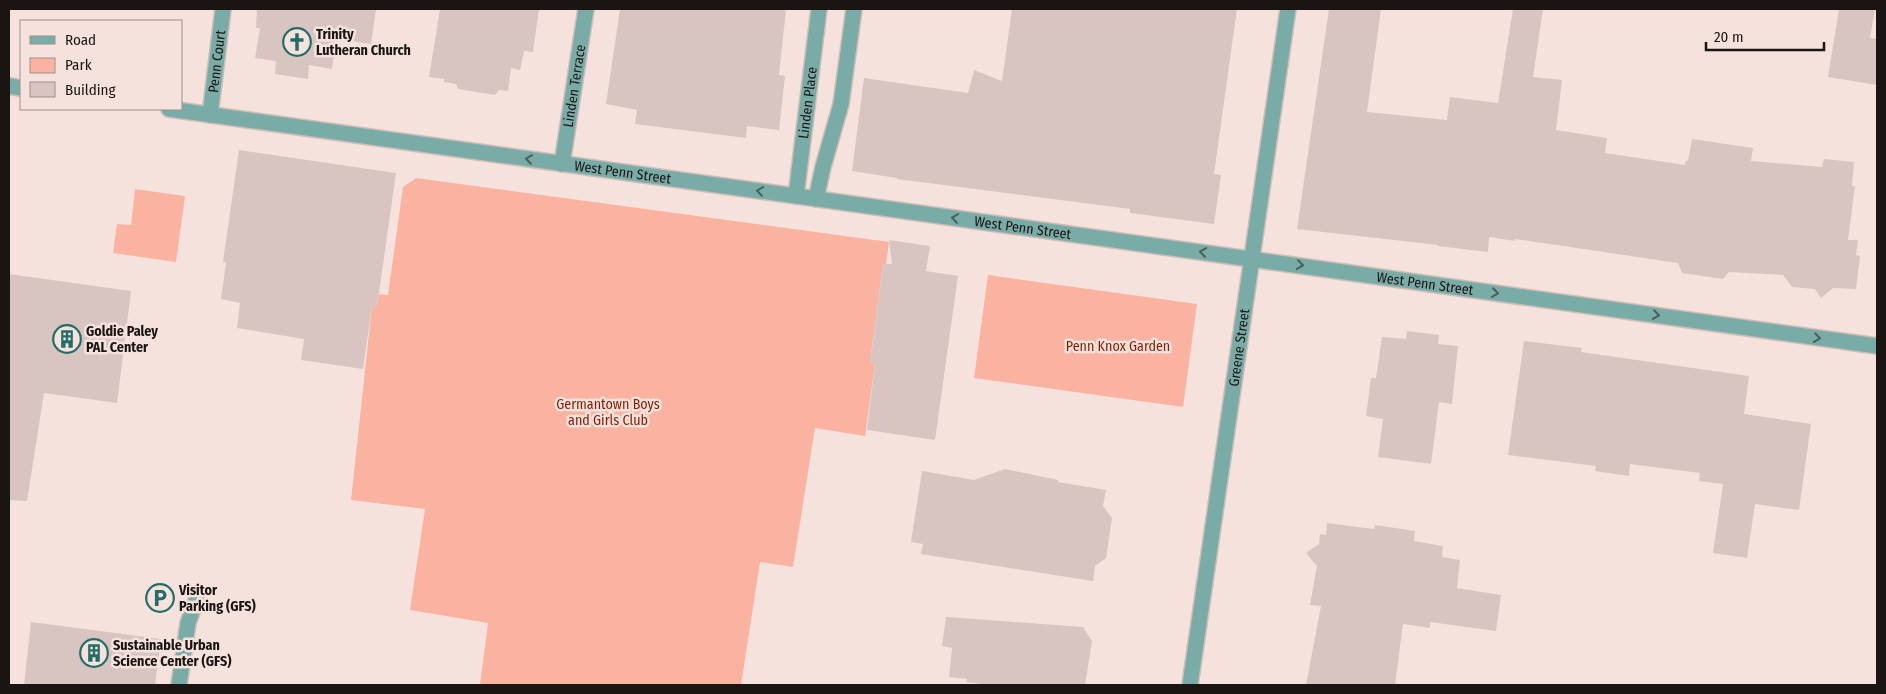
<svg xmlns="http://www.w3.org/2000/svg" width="1886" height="694" viewBox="0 0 1886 694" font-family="'Fira Sans Condensed',sans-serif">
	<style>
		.green { fill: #fab2a1 }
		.building { fill: #d8c5c1 }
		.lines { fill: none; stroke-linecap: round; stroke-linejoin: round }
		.service-casing { stroke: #cebdb8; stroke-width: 18 }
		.minor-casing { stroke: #cebdb8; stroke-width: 18 }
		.service { stroke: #7aaca7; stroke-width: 15 }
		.minor { stroke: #7aaca7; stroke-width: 15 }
		.oneway { stroke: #4a605c }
		.labels { text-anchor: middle; stroke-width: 5; stroke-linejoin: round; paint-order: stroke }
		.poi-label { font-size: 14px; font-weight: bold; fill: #1a1412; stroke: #f5e2dd; text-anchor: start }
		.street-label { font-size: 14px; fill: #1a1412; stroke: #f5e2dd }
		.park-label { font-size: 14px; fill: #891a00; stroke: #f5e2dd }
	</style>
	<rect width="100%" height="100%" fill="#f5e2dd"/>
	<!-- green -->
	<g class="green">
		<polygon points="416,178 889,242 886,264 883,264 870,362 875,363 865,436 815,428 793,567 760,562 741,685 480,685 488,623 410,610 425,509 351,500 372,306 377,307 379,294 388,295 403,187"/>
		<polygon points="135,189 185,196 176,262 113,253 117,224 131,225"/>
		<polygon points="988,275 1197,304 1183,407 974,378"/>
	</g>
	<!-- building -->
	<g class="building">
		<polygon points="257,9 376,9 371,44 336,39 332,69 309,65 308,79 275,74 276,61 255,58 260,28 256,28"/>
		<polygon points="440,9 539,9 533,52 524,51 520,70 511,68 508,91 499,90 495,95 458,89 456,84 444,82 444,79 429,77"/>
		<polygon points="620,9 786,9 779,75 785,76 779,130 747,126 746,138 635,124 637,110 606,104"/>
		<polygon points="1012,9 1237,9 1214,174 1221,175 1214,224 1130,213 1130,209 897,179 897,178 852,171 864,78 968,93 974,70 1002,81"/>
		<polygon points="1329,9 1381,9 1367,112 1447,120 1450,97 1498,103 1513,9 1543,9 1533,77 1562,80 1556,130 1607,138 1605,153 1685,165 1686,160 1688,161 1692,139 1753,148 1751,161 1822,167 1824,159 1854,162 1852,186 1855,186 1848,240 1858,240 1856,255 1860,256 1856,289 1833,288 1821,298 1815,289 1792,287 1783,275 1729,272 1723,279 1682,273 1678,263 1515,239 1515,241 1489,237 1488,252 1438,246 1438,245 1297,229"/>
		<polygon points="1839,9 1875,9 1870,38 1877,39 1877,85 1828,77"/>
		<polygon points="239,150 396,173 377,307 372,306 363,369 301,360 304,339 237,328 240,303 221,299 226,263 223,262"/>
		<polygon points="889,240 930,246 926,271 958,276 935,440 867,430 875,363 870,363 883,264 892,264"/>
		<polygon points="9,274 131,291 117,403 44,393 27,501 9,500"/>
		<polygon points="1407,331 1439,335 1438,344 1458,346 1452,404 1439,402 1431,464 1378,457 1383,419 1366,416 1371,378 1376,378 1382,337 1406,339"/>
		<polygon points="1524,341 1582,348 1581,352 1749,376 1744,414 1811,424 1799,510 1755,504 1747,558 1713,553 1723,484 1699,481 1700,473 1630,464 1629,476 1595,471 1596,466 1508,455"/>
		<polygon points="1005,469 1058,480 1058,482 1106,490 1103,506 1112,518 1106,558 1095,566 1093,581 921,554 923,544 911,542 922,471 974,480"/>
		<polygon points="1327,523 1374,529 1375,525 1415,531 1414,541 1443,546 1442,557 1460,560 1457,588 1501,595 1496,631 1430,622 1430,628 1403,624 1395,685 1306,685 1321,606 1310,605 1317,566 1306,553 1319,544 1320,534 1326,535"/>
		<polygon points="946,617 1083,627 1092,641 1085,685 989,685 966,682 967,679 949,677 952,648 942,646"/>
		<polygon points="31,622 161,639 155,685 24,685"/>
	</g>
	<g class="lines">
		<defs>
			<g id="service">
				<polyline points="816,199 823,167 841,104 854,9"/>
				<polyline points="179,685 188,623 197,598"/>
			</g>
			<g id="minor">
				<polyline points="9,86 21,88"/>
				<path id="s1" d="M169,109L1877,346"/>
				<path id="s2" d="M210,115L223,9"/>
				<path id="s3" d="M562,164L586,9"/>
				<path id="s4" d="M796,196L819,9"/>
				<path id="s5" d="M1190,685L1288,9"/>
			</g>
		</defs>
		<!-- service casing -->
		<use href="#service" class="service-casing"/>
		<!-- minor casing -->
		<use href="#minor" class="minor-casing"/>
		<!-- service -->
		<use href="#service" class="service"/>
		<!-- minor -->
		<use href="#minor" class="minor"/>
	</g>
	<!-- one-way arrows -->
	<defs><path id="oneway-chevron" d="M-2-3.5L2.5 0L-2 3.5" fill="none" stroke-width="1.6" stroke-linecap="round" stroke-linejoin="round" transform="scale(1.25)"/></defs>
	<g class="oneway">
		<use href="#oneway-chevron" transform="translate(529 159) rotate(-172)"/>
		<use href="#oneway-chevron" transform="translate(760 191) rotate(-172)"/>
		<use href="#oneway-chevron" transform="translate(955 218) rotate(-172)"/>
		<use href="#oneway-chevron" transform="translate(1203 252) rotate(-172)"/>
		<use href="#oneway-chevron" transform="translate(1300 265) rotate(8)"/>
		<use href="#oneway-chevron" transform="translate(1495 293) rotate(8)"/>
		<use href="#oneway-chevron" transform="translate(1656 315) rotate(8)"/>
		<use href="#oneway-chevron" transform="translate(1817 338) rotate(8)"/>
	</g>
	<!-- icons -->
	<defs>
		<symbol id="church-ring" viewBox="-11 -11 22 22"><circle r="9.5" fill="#f5e2dd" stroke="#226d67" stroke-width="1.5"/><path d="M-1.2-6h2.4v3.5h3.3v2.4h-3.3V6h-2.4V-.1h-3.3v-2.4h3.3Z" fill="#226d67"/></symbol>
		<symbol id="building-ring" viewBox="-11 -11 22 22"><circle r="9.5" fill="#f5e2dd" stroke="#226d67" stroke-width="1.5"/><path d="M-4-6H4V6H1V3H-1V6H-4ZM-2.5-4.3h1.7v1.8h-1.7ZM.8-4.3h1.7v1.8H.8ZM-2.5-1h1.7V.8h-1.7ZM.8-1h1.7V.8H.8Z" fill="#226d67"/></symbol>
		<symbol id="parking-ring" viewBox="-11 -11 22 22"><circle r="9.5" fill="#f5e2dd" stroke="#226d67" stroke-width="1.5"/><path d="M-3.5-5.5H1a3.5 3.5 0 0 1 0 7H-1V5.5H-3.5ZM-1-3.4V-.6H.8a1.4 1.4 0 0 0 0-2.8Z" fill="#226d67"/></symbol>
	</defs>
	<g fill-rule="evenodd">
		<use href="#church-ring" x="281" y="26" width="32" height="32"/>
		<use href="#building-ring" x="51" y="323" width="32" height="32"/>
		<use href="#parking-ring" x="144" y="582" width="32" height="32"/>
		<use href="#building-ring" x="78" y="637" width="32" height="32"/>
	</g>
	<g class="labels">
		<!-- poi labels -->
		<g class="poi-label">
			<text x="316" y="39">Trinity<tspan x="316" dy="16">Lutheran Church</tspan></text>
			<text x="86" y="336">Goldie Paley<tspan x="86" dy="16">PAL Center</tspan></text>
			<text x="179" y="595">Visitor<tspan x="179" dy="16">Parking (GFS)</tspan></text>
			<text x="113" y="650">Sustainable Urban<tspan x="113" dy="16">Science Center (GFS)</tspan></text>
		</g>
		<!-- street labels -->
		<g class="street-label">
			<text dy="5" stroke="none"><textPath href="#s2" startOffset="54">Penn Court</textPath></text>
			<text dy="5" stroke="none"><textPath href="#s3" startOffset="79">Linden Terrace</textPath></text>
			<text dy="5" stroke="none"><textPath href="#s4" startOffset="94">Linden Place</textPath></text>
			<text dy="5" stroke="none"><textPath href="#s1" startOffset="458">West Penn Street</textPath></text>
			<text dy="5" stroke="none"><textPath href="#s1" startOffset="862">West Penn Street</textPath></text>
			<text dy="5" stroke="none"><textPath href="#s1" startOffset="1268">West Penn Street</textPath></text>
			<text dy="5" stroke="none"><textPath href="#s5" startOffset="341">Greene Street</textPath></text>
		</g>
		<!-- park labels -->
		<g class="park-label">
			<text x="1118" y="351">Penn Knox Garden</text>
			<text x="608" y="409">Germantown Boys<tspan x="608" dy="16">and Girls Club</tspan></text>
		</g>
	</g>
	<!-- border -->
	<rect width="1886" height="694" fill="none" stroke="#1a1412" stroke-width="20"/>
	<!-- legend -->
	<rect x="20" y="20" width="162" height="90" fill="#f5e2dd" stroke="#9d908c"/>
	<rect x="30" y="36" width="25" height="8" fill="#7aaca7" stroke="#9d908c"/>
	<text x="65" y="45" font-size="15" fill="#1a1412">Road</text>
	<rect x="30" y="58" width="25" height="15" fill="#fab2a1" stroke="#9d908c"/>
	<text x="65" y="70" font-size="15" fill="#1a1412">Park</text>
	<rect x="30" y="82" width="25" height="15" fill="#d8c5c1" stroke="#9d908c"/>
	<text x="65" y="95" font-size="15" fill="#1a1412">Building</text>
	<!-- scale -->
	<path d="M1706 42v8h118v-8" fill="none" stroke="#1a1412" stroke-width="2.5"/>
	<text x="1714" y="42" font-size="15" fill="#1a1412" stroke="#f5e2dd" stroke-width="4" paint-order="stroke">20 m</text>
</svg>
